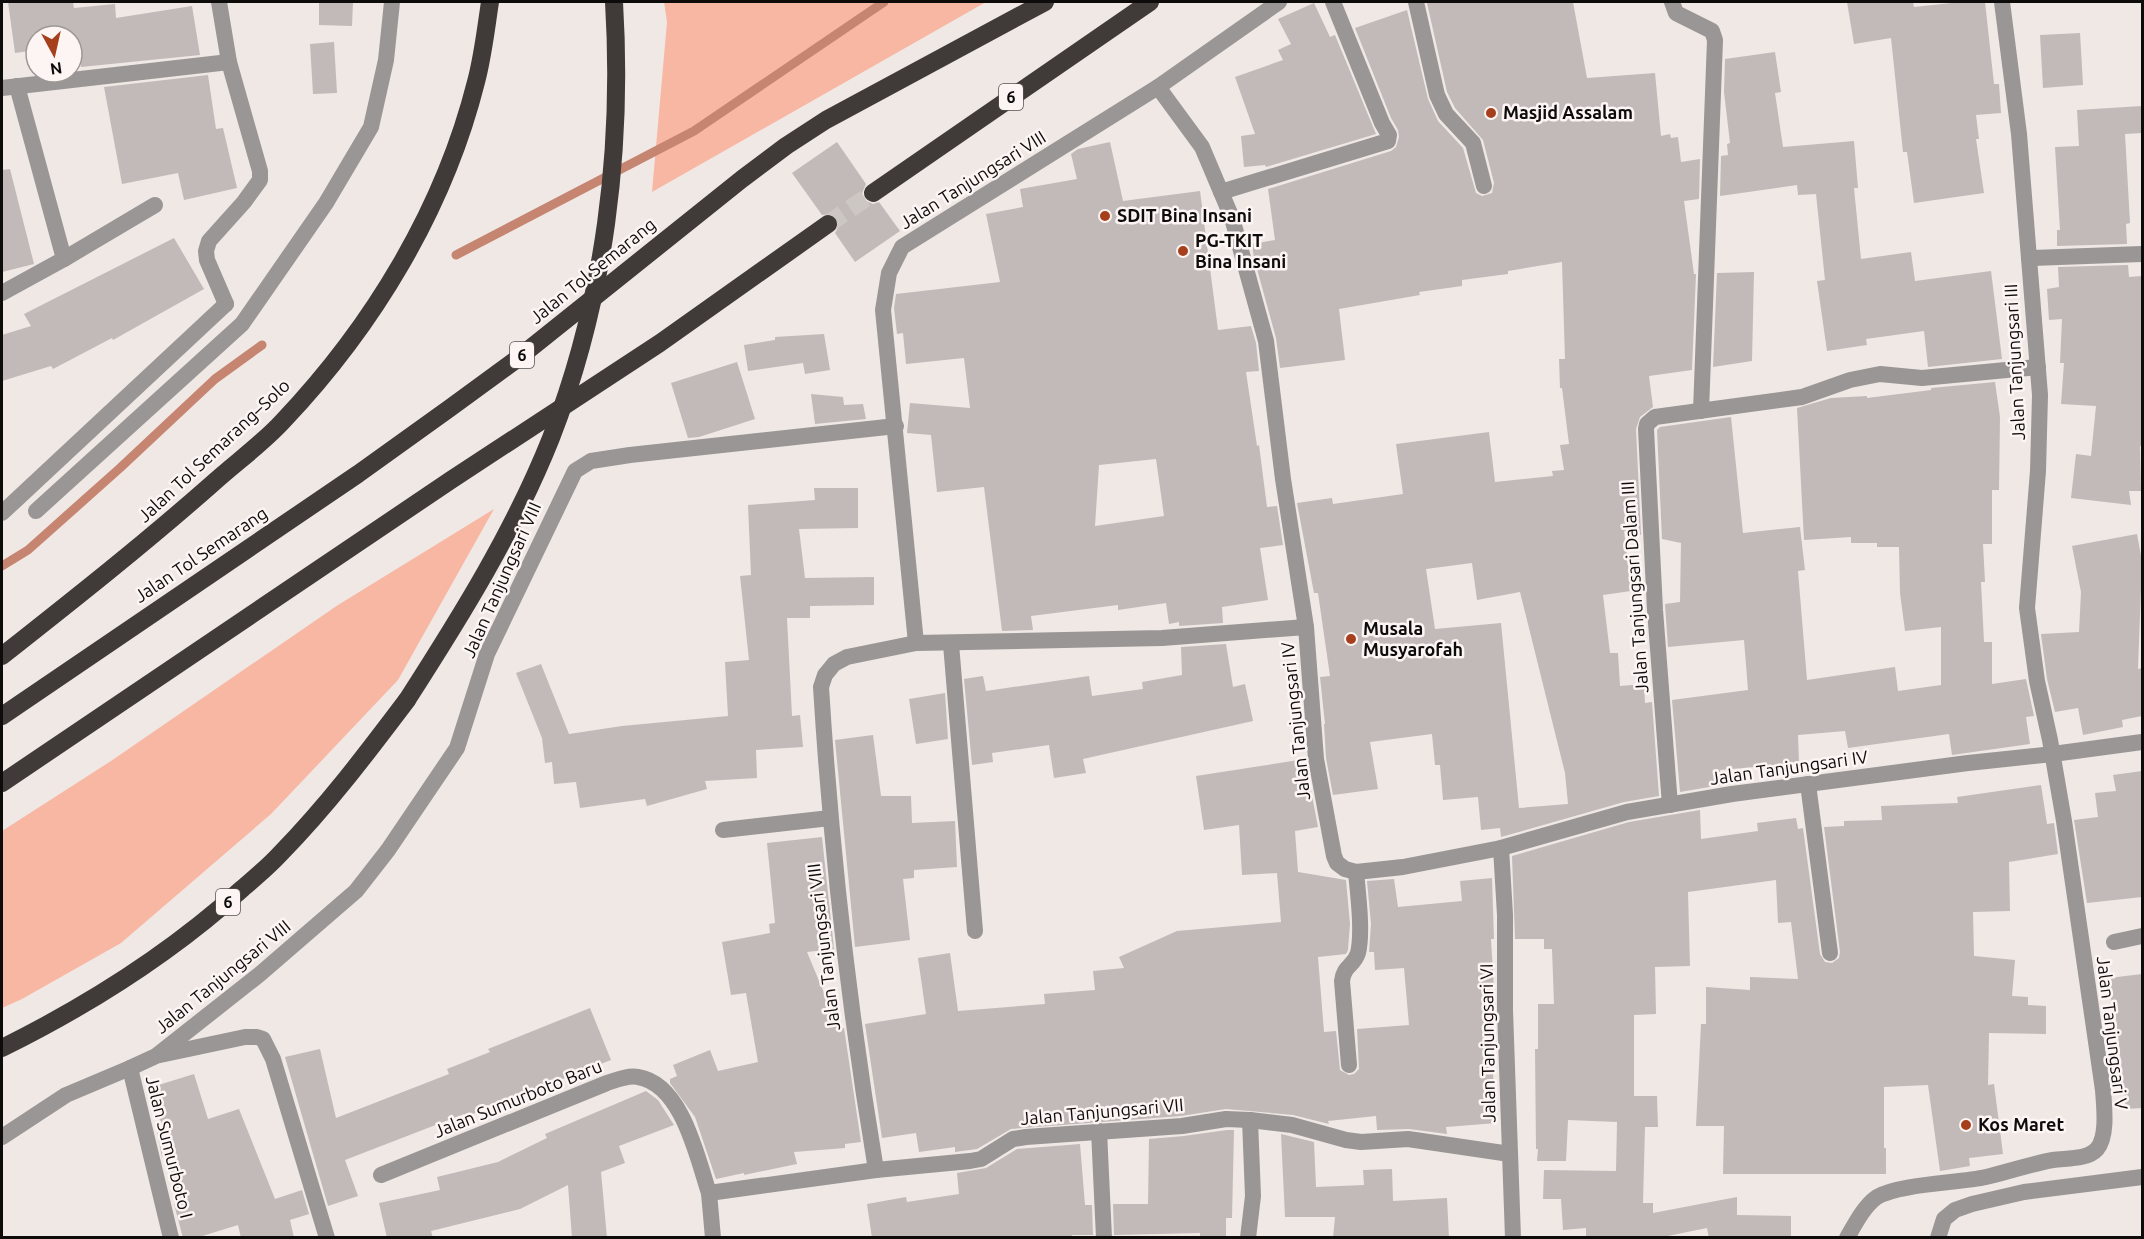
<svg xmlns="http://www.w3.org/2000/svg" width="2144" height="1239" viewBox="0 0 2144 1239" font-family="Ubuntu,sans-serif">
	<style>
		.green { fill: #f8b7a3 }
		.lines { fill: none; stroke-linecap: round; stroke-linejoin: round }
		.stream { stroke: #c58571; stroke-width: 9 }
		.building { fill: #c1bab8; fill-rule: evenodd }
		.motorway-tunnel { stroke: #cdc7c4; stroke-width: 18; stroke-dasharray: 18 9; stroke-linecap: butt }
		.service { stroke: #999695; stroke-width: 16 }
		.minor { stroke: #999695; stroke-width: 16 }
		.motorway { stroke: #403a38; stroke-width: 18 }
		.motorway-bridge { stroke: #403a38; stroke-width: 18 }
		.poi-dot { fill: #a63f1b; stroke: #fcf5f3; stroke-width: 2 }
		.labels { text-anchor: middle; stroke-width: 5; stroke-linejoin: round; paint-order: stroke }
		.shield { fill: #fcf5f3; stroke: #555251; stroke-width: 1.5 }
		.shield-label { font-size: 16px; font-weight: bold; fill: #0e0c0b }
		.poi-label { font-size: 18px; font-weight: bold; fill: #0e0c0b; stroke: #fcf5f3; text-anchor: start }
		.street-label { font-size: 18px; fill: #0e0c0b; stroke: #fcf5f3 }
	</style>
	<rect width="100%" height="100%" fill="#efe8e5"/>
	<!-- green -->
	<g class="green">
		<polygon points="664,2 986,2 652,192 667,22"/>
		<polygon points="494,509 398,680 271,814 121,943 22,999 2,1008 2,831 111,761 338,605"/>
	</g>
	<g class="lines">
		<!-- stream -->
		<g class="stream">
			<polyline points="456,255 694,131 884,2"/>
			<polyline points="2,566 28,550 120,468 215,379 262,345"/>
		</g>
	</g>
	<!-- building -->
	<g class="building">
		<polygon points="8,2 73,2 74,8 115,4 116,18 192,6 200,55 81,67 79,46 72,47 72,36 36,36 36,50 15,53"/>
		<polygon points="319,2 353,2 352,26 319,25"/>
		<path d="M1431,2H1573L1587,78L1655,73L1661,136L1670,134L1671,138L1678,137L1681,162L1700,159L1699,199L1684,201L1694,274H1696L1692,370L1649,376L1653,407L1640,417L1636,429L1641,535L1624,531L1631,591L1603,595L1610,653H1618L1620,686L1644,684L1645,703L1652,702L1659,796L1624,802L1501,837L1500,828L1481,830L1478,797L1443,800L1440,765H1435L1432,734L1370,742L1378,789L1333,795L1326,758L1324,724H1325L1320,677L1330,676L1318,593H1314L1297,503L1332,498L1333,504L1403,494L1396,444L1489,432L1495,482L1553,476L1552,471L1564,470L1560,445L1569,444L1562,388H1560L1559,359H1565L1562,262L1508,271V274L1462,280V286L1419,292L1420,295L1339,309L1345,360L1280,368L1276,338L1254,258L1252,244L1275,240L1268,189L1391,151L1396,147L1399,137L1398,130L1391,118L1355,28L1407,10L1428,99L1438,121L1463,148L1476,193L1482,196L1492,193L1494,183L1483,140L1455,108L1447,92L1427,3ZM1472,563L1477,600L1520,592L1565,773L1568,804L1519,808L1501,623L1435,629L1426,569Z"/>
		<polygon points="1847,2 1913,2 1914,7 1961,2 1985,2 1994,84 1999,84 2001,113 1976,115 1979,139 1976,139 1984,193 1914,203 1907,152 1903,152 1891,38 1854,44"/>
		<polygon points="1314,3 1330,37 1335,35 1376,134 1266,167 1265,165 1244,167 1241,136 1255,134 1235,77 1283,60 1278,50 1291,44 1278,19"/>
		<polygon points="2080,33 2083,85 2043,88 2040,35"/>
		<polygon points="334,42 337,93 313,94 310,44"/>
		<polygon points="1775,52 1781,92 1775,93 1783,147 1854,141 1858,188 1854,188 1861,259 1911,252 1915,281 1991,271 2002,359 1928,367 1924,331 1866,339 1867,345 1827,351 1817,281 1825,280 1816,194 1798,195 1797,185 1720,196 1721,156 1728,155 1727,144 1730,143 1724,92 1725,59"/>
		<polygon points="208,75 216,129 223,128 237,188 184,200 178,173 122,184 104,87"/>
		<polygon points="2142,106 2142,133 2125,134 2130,223 2126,224 2127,244 2057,246 2057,230 2060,230 2055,147 2079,146 2077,110"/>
		<polygon points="837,142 866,184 862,193 864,200 873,204 879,202 900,231 855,262 835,233 838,228 837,218 832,214 822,215 792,173"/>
		<path d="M1110,142L1123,201L1200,191L1218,330L1251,326L1256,343L1259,371L1246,372L1257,446L1259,445L1267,507L1277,506L1283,545L1260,548L1268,600L1222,607L1223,623L1179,626V622L1169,624L1166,603L1118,610V605L1031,616L1033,630L1002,631L984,487L937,492L931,435L907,433L910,403L970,408L964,358L906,364L903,333L897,334L894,308L896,294L1000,282L986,214L1023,207L1020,189L1077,179L1071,154L1078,149ZM1156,459L1164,516L1095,526L1099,465Z"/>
		<polygon points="10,169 34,264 2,272 2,170"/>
		<polygon points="174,238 204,289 113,340 112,338 53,369 51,366 2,381 2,335 31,326 24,314"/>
		<polygon points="2128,265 2129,277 2142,276 2142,446 2140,446 2141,491 2129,491 2131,505 2071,498 2076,454 2091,456 2096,406 2061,404 2064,363 2060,363 2062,319 2049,320 2047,289 2059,287 2058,267"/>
		<polygon points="1754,272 1752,361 1713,367 1717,273"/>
		<polygon points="824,334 830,370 805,374 803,363 748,371 744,345 775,340 775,337"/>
		<polygon points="737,362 755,419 699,437 688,438 671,383"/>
		<polygon points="1995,382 2000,417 1999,490 1992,490 1992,544 1983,544 1985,582 1981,582 1984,642 1992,642 1992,684 2026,679 2034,716 2026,717 2030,744 1952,755 1949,734 1848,748 1845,731 1798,735 1799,763 1720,770 1721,785 1680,792 1672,700 1748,690 1744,640 1668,647 1665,604 1680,602 1681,543 1662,539 1657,430 1660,427 1731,417 1743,533 1800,527 1805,570 1798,571 1807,680 1895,667 1898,691 1941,685 1941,627 1905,631 1900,593 1899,547 1877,547 1877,543 1851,543 1851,537 1804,540 1797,408 1831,398 1867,396 1867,398 1931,390 1931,388"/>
		<polygon points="811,394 843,397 844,405 863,404 866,419 815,424"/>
		<polygon points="814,488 858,488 858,528 799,529 805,578 874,577 874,605 810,606 810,618 787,618 792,716 800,715 803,747 756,750 757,778 705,781 707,789 647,806 645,799 580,808 576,782 554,784 552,762 545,763 542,738 516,673 541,664 569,734 622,726 728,716 725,662 749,660 740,576 751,575 748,505 815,500"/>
		<polygon points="2137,534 2142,561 2138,669 2142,668 2142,716 2122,720 2123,727 2083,735 2078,708 2055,712 2047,679 2041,634 2079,632 2081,592 2072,546"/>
		<polygon points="1226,644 1233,687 1245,684 1253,721 1083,759 1086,773 1054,778 1049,745 992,753 993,762 972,765 964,679 983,676 986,691 1089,676 1092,696 1143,689 1142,682 1182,675 1181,647"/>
		<polygon points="945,693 948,739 916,744 909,699"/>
		<polygon points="873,735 881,796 911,796 912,823 955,821 957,867 914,870 914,878 903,879 910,940 855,947 835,740"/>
		<polygon points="1305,759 1318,827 1295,831 1298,872 1346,880 1350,924 1348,950 1346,954 1318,957 1324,1032 1336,1031 1340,1070 1349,1075 1354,1074 1359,1069 1357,1029 1409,1025 1404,968 1375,970 1374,952 1369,952 1371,924 1367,881 1394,879 1398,907 1462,901 1460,881 1492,878 1494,939 1491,939 1494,989 1486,990 1497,1123 1446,1127 1447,1134 1409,1129 1377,1130 1376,1116 1328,1121 1329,1124 1293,1115 1226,1109 1181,1116 1011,1129 977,1149 955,1152 955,1147 919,1152 916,1133 882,1138 865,1024 926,1014 918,958 950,953 958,1011 1045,1004 1044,994 1095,990 1093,971 1124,968 1119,957 1177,931 1281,922 1277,873 1242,875 1239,825 1204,830 1196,776"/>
		<polygon points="2142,771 2142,897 2087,903 2074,820 2098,817 2095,793 2116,791 2113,775"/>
		<polygon points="2041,785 2047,824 2054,823 2058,854 2009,862 2010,911 1973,912 1974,956 2015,960 2012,996 2028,997 2028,1005 2046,1006 2046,1034 1989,1033 1988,1085 1994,1084 2003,1154 1969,1158 1970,1166 1940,1171 1928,1085 1884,1087 1884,1148 1886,1148 1886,1174 1723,1174 1724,1126 1696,1126 1701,1024 1706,1024 1706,987 1750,990 1750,977 1798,979 1791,922 1778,923 1776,880 1688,892 1690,966 1655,967 1656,1014 1634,1015 1634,1096 1657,1096 1658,1127 1645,1127 1643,1203 1653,1203 1653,1213 1737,1197 1737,1215 1791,1216 1791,1238 1709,1238 1707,1228 1658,1238 1586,1238 1586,1228 1563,1230 1561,1199 1543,1199 1544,1170 1616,1171 1617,1122 1568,1120 1566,1161 1537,1161 1538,1149 1536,1149 1535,1049 1538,1049 1538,1004 1554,1004 1552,949 1544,949 1544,939 1515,939 1512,856 1629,822 1700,810 1701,839 1758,831 1757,823 1796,818 1798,829 1803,828 1820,954 1825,962 1832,963 1839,958 1840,952 1824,827 1844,826 1844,821 1882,820 1881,806 1958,803 1957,797"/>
		<polygon points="822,837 834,949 807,952 839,1029 844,1028 861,1142 845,1144 845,1148 794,1152 797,1164 744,1175 744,1173 716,1179 695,1117 670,1083 670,1079 677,1076 673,1065 710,1050 718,1071 758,1062 746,993 731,995 722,942 770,933 769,924 775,923 767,843"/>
		<polygon points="2142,974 2142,1108 2126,1109 2116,1018 2113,1018 2109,978"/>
		<polygon points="590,1008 611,1060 465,1117 464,1114 345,1160 358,1196 328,1206 285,1057 320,1049 336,1118 449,1074 447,1069 490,1052 488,1049"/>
		<polygon points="194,1074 208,1119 239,1109 275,1199 302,1190 309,1214 290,1220 294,1238 241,1238 238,1225 196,1238 183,1238 174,1204 181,1202 166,1156 162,1157 157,1133 164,1131 149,1088"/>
		<polygon points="646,1091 658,1100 674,1125 619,1146 625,1163 601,1172 607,1238 572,1238 568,1185 520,1209 431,1231 433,1238 387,1238 379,1203 440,1190 437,1177 498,1162 547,1138 545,1134"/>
		<polygon points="1227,1130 1234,1130 1232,1218 1226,1218 1226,1238 1200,1238 1200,1233 1114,1235 1113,1204 1148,1204 1149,1139 1184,1136"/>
		<polygon points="1281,1134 1314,1142 1316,1187 1364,1185 1363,1170 1392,1169 1393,1201 1447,1198 1449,1238 1333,1238 1335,1217 1285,1217"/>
		<polygon points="1080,1144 1085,1205 1092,1205 1093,1235 1072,1235 1072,1238 872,1238 867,1204 906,1197 907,1202 959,1194 957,1173 986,1168 1017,1149"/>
	</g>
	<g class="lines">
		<!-- motorway-tunnel -->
		<polyline class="motorway-tunnel" points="828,224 873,193"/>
		<!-- service -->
		<g class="service">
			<polyline points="2,513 226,304"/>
			<polyline points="1808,784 1830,953"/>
		</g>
		<!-- minor -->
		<g class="minor">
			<polyline points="219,2 229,62 260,171 260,180 244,202 209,241 206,251 207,260 226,304"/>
			<polyline points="1416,2 1437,95 1446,114 1473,143 1484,186"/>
			<polyline points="1672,2 1676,13 1712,31 1715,40 1701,411"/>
			<polyline points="1158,87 1202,147 1232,218 1266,341 1283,479 1306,627 1316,759 1334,856 1337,863 1345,869 1356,872 1403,867 1501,848 1627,812 1732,794 1968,763 2053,754 2142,742"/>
			<polyline points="2,88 229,62"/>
			<polyline points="1221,192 1388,141 1389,135 1382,123 1333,2"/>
			<polyline points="2029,258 2142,254"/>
			<polyline points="64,259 155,205"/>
			<polyline points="2,293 64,259 17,86"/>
			<polyline points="36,511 242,324 326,203 371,127 386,60 392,2"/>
			<polyline points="916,643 883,310 889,273 902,247 1158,87 1279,2"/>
			<polyline points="951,644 975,931"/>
			<polyline points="1670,805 1655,610 1646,429 1647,424 1655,417 1802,397 1850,380 1880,374 1922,378 2038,367"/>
			<polyline points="723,830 830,818"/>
			<polyline points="1501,848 1505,915 1505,1010 1513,1238"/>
			<polyline points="2114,942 2142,936"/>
			<polyline points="160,1055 245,1037 257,1037 263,1039 273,1059 327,1238"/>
			<path d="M1349,1065L1342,981C1344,965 1354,966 1358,953C1363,932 1358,894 1356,872"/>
			<polyline points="130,1068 156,1056 260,974 356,891 388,850 457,748 487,654 575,471 591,461 630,455 896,426"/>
			<polyline points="1099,1131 1104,1238"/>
			<polyline points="2,1137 66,1095 130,1068 171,1238"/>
			<path d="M876,1170C849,1009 831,849 821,687L825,675L834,664L847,657L916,643L1162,638L1306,627"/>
			<path d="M381,1175L607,1083C616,1080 629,1075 638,1077C682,1084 697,1157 709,1193"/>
			<polyline points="713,1238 709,1193 876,1170 970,1161 981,1159 1013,1139 1026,1137 1182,1126 1226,1119 1250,1120 1292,1125 1346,1140 1361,1142 1408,1139 1510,1154"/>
			<polyline points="1248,1238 1253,1196 1250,1120"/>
			<path d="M1847,1238C1855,1224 1864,1206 1877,1197C1898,1184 1959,1183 1986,1177C2008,1172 2030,1164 2053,1160C2066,1158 2087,1160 2097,1149C2108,1136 2104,1106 2103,1090L2064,821L2050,740L2037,681L2027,608L2038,471L2040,395L2019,134L2002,2"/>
			<polyline points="1938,1238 1944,1219 1955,1210 1972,1204 2024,1192 2142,1177"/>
		</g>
		<!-- motorway -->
		<g class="motorway">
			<polyline points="873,193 1150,2"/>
			<path d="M2,656C73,600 144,544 212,484C235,463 262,444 283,421C373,326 444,209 476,82C483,56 486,28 490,2"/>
			<polyline points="2,716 358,474 450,408 517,359 742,179 786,146 826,120 1045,2"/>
			<polyline points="2,783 451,480 660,343 828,224"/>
			<path d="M2,1048C89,1005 171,953 243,888C256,877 269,866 280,854C327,806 367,753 407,700"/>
		</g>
		<!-- motorway-bridge -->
		<path class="motorway-bridge" d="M407,700C461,616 514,531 551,438C605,299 623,149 614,2"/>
	</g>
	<!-- markers -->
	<g class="poi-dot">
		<circle cx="1491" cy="113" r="6"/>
		<circle cx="1105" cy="216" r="6"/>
		<circle cx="1183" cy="251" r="6"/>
		<circle cx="1351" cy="639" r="6"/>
		<circle cx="1966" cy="1125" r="6"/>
	</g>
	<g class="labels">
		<!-- shield labels -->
		<g class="shield">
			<rect x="999" y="84" width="24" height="26" rx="4.5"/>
			<rect x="510" y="342" width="24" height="26" rx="4.5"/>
			<rect x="216" y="889" width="24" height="26" rx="4.5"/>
		</g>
		<g class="shield-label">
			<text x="1011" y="103">6</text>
			<text x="522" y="361">6</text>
			<text x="228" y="908">6</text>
		</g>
		<!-- poi labels -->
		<g class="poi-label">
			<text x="1503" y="119">Masjid Assalam</text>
			<text x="1117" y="222">SDIT Bina Insani</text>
			<text x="1195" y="247">PG-TKIT<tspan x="1195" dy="21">Bina Insani</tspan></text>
			<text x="1363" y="635">Musala<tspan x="1363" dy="21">Musyarofah</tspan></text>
			<text x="1978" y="1131">Kos Maret</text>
		</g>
		<!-- street labels -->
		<g class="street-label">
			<text transform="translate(973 180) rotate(-32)" y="6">Jalan Tanjungsari VIII</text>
			<text transform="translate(593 271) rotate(-39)" y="6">Jalan Tol Semarang</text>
			<text transform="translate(2015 362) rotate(-93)" y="6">Jalan Tanjungsari III</text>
			<text transform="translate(214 451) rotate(-43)" y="6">Jalan Tol Semarang–Solo</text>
			<text transform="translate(201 555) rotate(-34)" y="6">Jalan Tol Semarang</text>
			<text transform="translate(502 580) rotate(-66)" y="6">Jalan Tanjungsari VIII</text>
			<text transform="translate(1635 587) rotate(-94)" y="6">Jalan Tanjungsari Dalam III</text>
			<text transform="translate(1296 721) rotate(-96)" y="6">Jalan Tanjungsari IV</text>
			<text transform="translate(1789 768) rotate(-8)" y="6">Jalan Tanjungsari IV</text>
			<text transform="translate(824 947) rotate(-97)" y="6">Jalan Tanjungsari VIII</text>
			<text transform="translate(223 977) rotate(-39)" y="6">Jalan Tanjungsari VIII</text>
			<text transform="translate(2112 1033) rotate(83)" y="6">Jalan Tanjungsari V</text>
			<text transform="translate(1488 1043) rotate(-91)" y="6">Jalan Tanjungsari VI</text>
			<text transform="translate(518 1099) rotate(-22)" y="6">Jalan Sumurboto Baru</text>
			<text transform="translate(1102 1112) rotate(-5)" y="6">Jalan Tanjungsari VII</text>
			<text transform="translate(169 1147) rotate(76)" y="6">Jalan Sumurboto I</text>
		</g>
	</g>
	<!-- border -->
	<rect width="2144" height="1239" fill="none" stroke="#0e0c0b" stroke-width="6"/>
	<!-- north arrow -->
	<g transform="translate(54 54) rotate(172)"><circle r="28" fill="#fcf5f3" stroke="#9d9896" stroke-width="1.5"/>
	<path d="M0-4.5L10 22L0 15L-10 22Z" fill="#a63f1b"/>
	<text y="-9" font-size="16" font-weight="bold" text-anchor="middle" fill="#0e0c0b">N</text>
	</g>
</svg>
